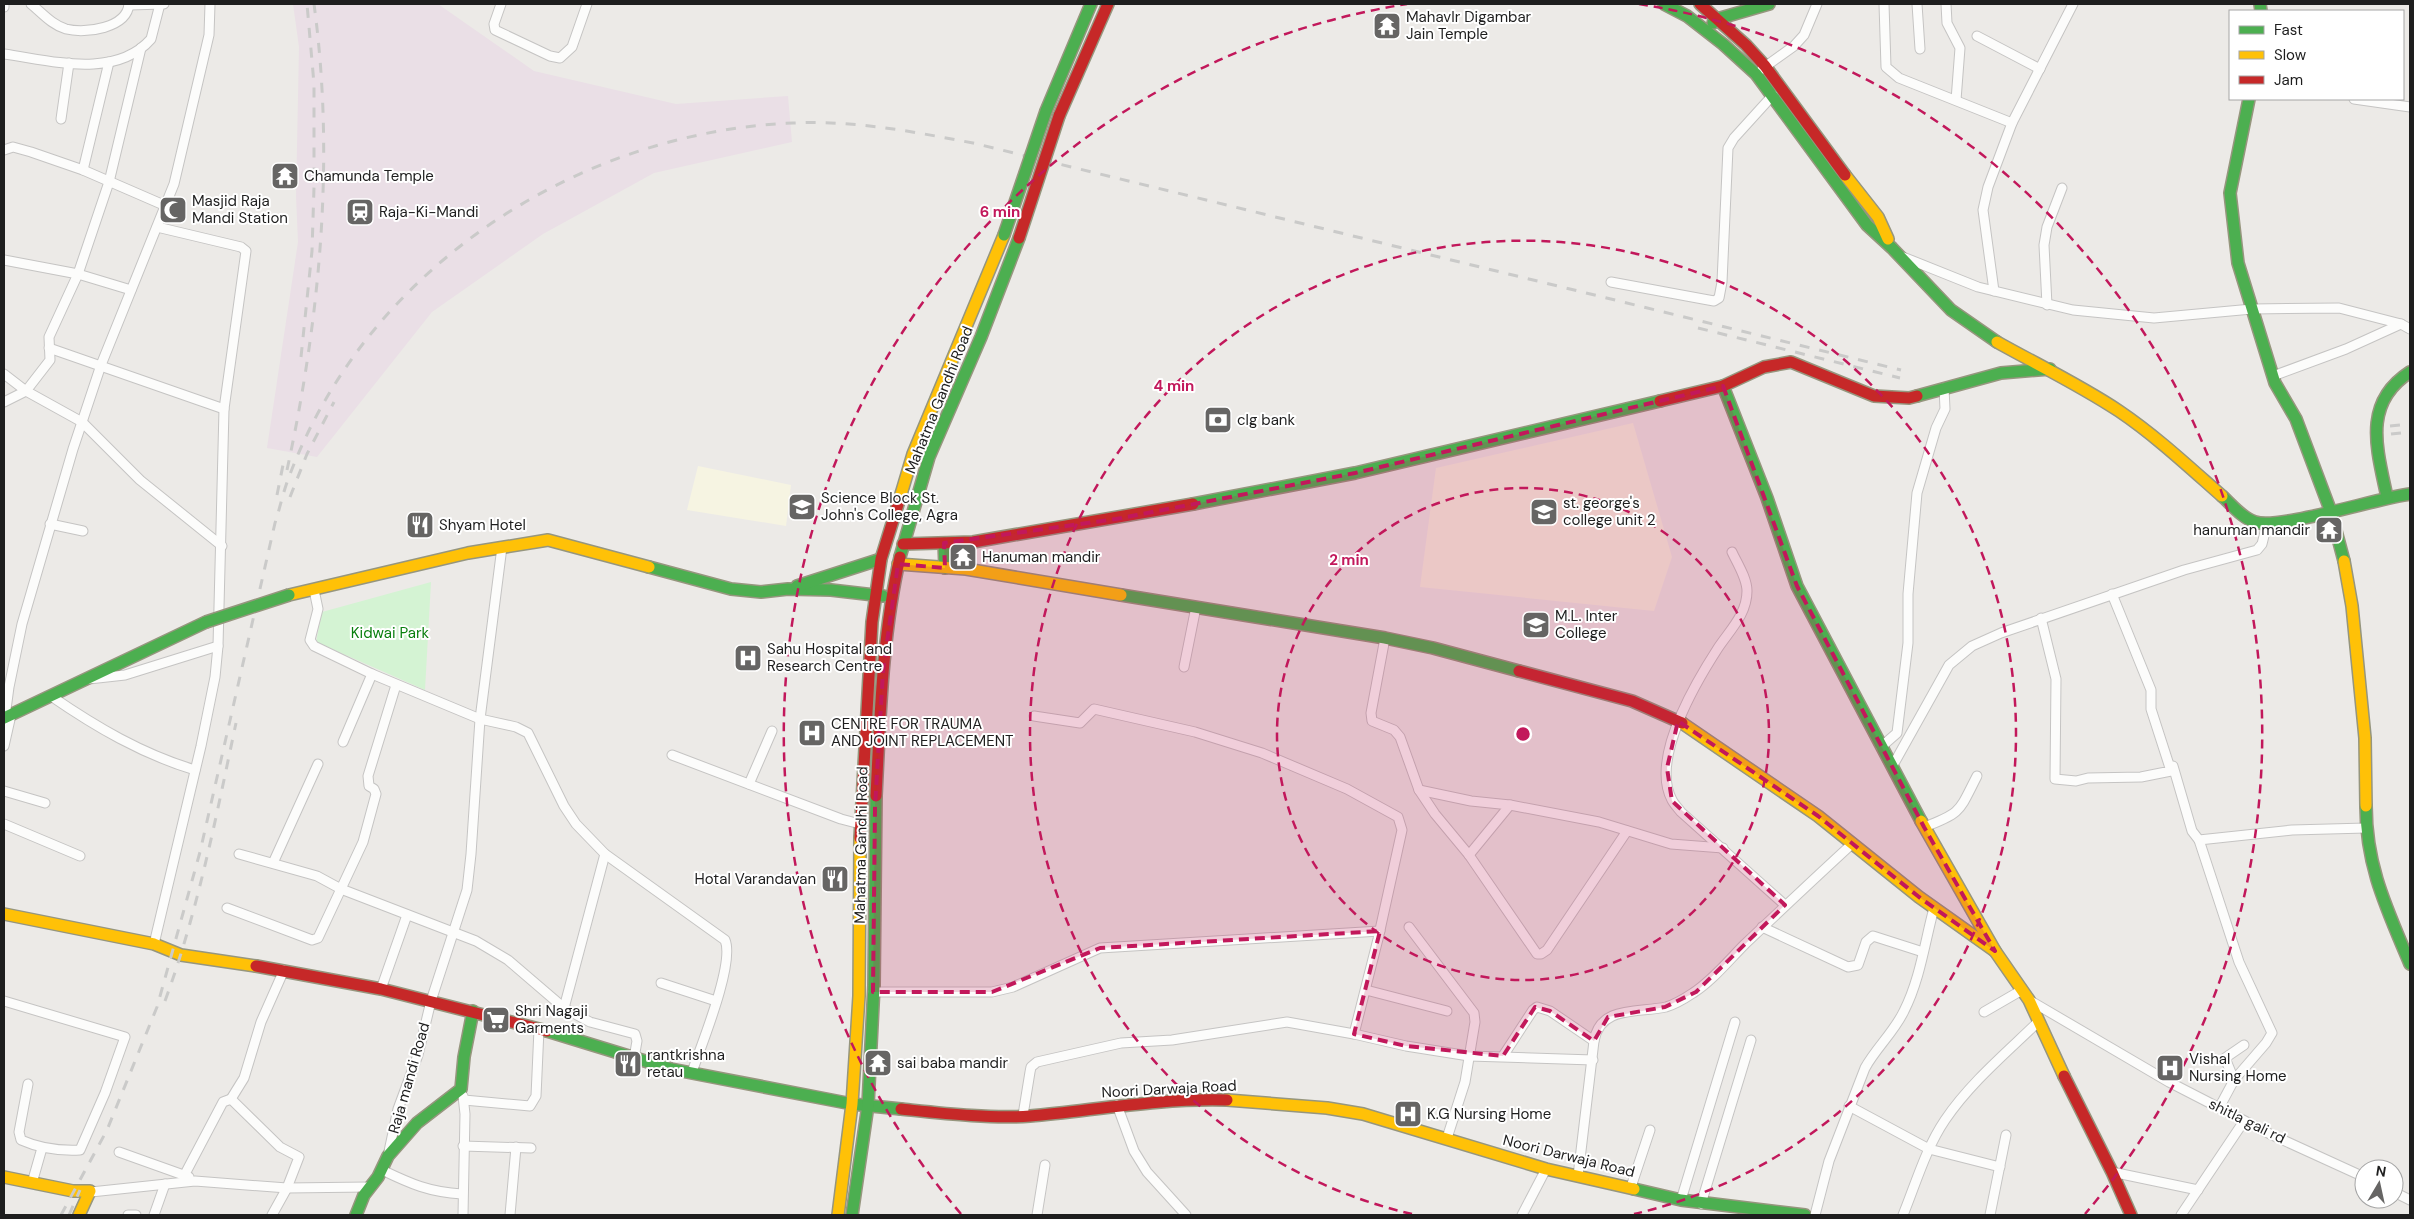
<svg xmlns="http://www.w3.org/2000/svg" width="2414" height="1219" viewBox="0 0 2414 1219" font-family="'DM Sans',sans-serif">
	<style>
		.industrial { fill: #eadfe6 }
		.education { fill: #f6f4e2 }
		.park { fill: #d4f3d3 }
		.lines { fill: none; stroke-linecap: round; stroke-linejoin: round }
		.street-casing { stroke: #c5c4c3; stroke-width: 11 }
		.fast-casing { stroke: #96967e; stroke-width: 14 }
		.slow-casing { stroke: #96967e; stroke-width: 14 }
		.jam-casing { stroke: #96967e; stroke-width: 14 }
		.street { stroke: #fcfcfb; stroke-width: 9 }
		.fast { stroke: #4caf50; stroke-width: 11 }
		.slow { stroke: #ffc107; stroke-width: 11 }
		.jam { stroke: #c62828; stroke-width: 11 }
		.rail { stroke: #cacac9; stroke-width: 3; stroke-dasharray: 10 10; stroke-linecap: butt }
		.fast-bridge-casing { stroke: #96967e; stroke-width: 14; stroke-linecap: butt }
		.jam-bridge-casing { stroke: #96967e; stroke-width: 14; stroke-linecap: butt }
		.fast-bridge { stroke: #4caf50; stroke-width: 11 }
		.jam-bridge { stroke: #c62828; stroke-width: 11 }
		.marked { fill: #c2185b; fill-opacity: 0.2; stroke: #c2185b; stroke-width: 4; stroke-dasharray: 10 6; stroke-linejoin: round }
		.ring { fill: none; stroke: #c2185b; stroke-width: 2.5; stroke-dasharray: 9 6 }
		.labels { text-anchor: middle; stroke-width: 4; stroke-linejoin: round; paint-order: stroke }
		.poi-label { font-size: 15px; fill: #1e1e1e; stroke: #fff; text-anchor: start }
		.street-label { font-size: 15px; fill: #1e1e1e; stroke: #fff }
		.park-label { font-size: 15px; fill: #097f0e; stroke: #fff }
		.centre { fill: #c2185b; stroke: #fff; stroke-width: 2.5 }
		.ring-label { font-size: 15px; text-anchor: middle; font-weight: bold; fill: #c2185b; stroke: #fff; stroke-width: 4; stroke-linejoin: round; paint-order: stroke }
	</style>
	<rect width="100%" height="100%" fill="#eceae7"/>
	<!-- industrial -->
	<polygon class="industrial" points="293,4 438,4 534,71 676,104 788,96 792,142 654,173 543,234 432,312 317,457 267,448 298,242 296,196 299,47"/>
	<!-- education -->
	<g class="education">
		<polygon points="1633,423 1672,557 1654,611 1420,587 1436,468"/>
		<polygon points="698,466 791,485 786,526 687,510"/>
	</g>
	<!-- park -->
	<polygon class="park" points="431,582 425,690 316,642 322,612"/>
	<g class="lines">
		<defs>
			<g id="street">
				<path d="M31,4C42,13 52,25 66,29C86,34 127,28 129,4"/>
				<polyline points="501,4 494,24 495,30 550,56 560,58 572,47 587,4"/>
				<polyline points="1884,4 1886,67 1899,78 2012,123"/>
				<polyline points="1917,4 1920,49"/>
				<polyline points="1946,4 1947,23 1960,48 1956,100"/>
				<polyline points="129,5 164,4"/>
				<polyline points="4,7 4,4"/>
				<polyline points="1977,36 2040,69"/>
				<path d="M4,54C49,60 115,80 151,39L160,4"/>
				<polyline points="1762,69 1794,46 1804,35 1817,4"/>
				<polyline points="2354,99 2410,107"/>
				<polyline points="61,119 69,63"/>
				<polyline points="4,150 13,147 31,152 83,170 166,206"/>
				<polyline points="83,170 109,62"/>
				<polyline points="1903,257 1978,287 2073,310 2154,318 2252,309 2339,308 2401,324 2410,329"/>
				<polyline points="4,260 78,274 131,290"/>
				<polyline points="1611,282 1703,299 1714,301 1719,298 1722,282 1728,148 1734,138 1773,95"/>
				<polyline points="1994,291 1983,210 1988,187 2012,123 2073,4"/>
				<polyline points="2047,305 2044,245 2047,227 2062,188"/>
				<polyline points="49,348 224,409"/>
				<polyline points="4,374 26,391 82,422 140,480 222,546"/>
				<polyline points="2273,376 2346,349 2401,324"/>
				<polyline points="4,402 26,391 50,360 49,337 78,274 109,182 141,48"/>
				<polyline points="50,524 83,531"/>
				<path d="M1732,552C1737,563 1747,578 1747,591C1747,614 1730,630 1718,648C1696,682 1650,759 1672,800C1674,804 1678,808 1681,812L1785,905"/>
				<path d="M314,590L318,609L310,640L314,646L372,674L480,719L516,727L528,733L564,806L576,824L605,854L725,940C735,963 701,1046 692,1072"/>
				<polyline points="2041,618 2056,679 2055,779 2076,781 2088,778 2141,777 2171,771 2151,709 2151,690 2112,594"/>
				<polyline points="1385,638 1371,713 1372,721 1394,730 1400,737 1419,790 1435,814 1469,855 1537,954 1541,954 1547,950 1627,831"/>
				<polyline points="1184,667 1196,607"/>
				<polyline points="89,679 125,675 218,646 224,409 246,251 241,247 157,227"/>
				<path d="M51,696C96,727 142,754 195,770"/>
				<polyline points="1034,716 1080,723 1094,709 1195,732 1262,753 1347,789 1398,817 1402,830 1378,939 1354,1034"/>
				<polyline points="5,717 9,687 22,624 73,449 101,365 174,184 209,35 210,4"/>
				<polyline points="343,742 372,674"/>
				<polyline points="4,746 11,715"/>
				<polyline points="1881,747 1897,733 1908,643 1908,594 1917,493 1936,428 1945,409 1944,388"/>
				<polyline points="672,755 841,819 860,824"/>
				<polyline points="2173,766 2192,831 2199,840 2292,830 2366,828"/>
				<polyline points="1892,767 1949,665 1972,646 2001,633 2184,570 2257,550 2262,544 2267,524"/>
				<polyline points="749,784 772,731"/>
				<polyline points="1419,790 1471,801 1510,805 1599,822 1671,844 1723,848"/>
				<polyline points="4,791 45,803"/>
				<polyline points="4,824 80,856"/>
				<path d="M1924,827C1962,813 1959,811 1977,776"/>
				<polyline points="2199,840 2239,962 2272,1033 2266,1043 2234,1080"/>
				<polyline points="239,854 317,876 341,889 476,941 508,960 564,1008 590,1022 635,1034 637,1041 634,1058"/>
				<polyline points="1469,855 1510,805"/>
				<polyline points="273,863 318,764"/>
				<polyline points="227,908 312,940 318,938 363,842 376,794 374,789 369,786 368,776 396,685"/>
				<polyline points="1409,927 1474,1013 1475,1022 1465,1082 1447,1138"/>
				<polyline points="1762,927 1848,967 1858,965 1866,942 1873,936 1923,952"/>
				<polyline points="154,944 201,746 215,677 218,646"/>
				<polyline points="661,983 716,1001"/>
				<polyline points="381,989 407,915"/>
				<polyline points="1366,990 1447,1011"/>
				<polyline points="873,992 992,992 1013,987 1100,948 1380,931"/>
				<polyline points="2029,1000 2169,1082 2272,1135 2364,1177"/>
				<path d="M4,1001L125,1037L105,1093L80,1150C59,1151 41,1149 21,1140L19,1132L28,1084"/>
				<polyline points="564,1008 605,854"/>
				<polyline points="1984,1012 2022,990"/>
				<polyline points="1503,1056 1533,1010 1537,1007 1550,1011 1594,1041"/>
				<polyline points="463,1096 465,1114 463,1215"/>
				<polyline points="231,1099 244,1078 261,1022 284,970"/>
				<polyline points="464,1100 530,1106 536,1096 539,1029"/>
				<polyline points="1117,1105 1134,1151 1147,1172 1186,1215"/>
				<polyline points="1849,1106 1929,1149 2000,1167"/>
				<polyline points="2219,1108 2234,1080 2225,1058 2244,1045"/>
				<polyline points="1023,1115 1030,1072 1031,1067 1037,1062 1121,1043 1172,1040 1287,1022 1354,1034 1406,1046 1469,1056 1593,1060"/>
				<polyline points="463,1146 531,1148"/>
				<polyline points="119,1152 189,1177"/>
				<polyline points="388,1156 398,1109 418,1055 431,1001 467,890 471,854 480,719 502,547"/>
				<path d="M382,1170C411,1184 429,1192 462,1194"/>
				<polyline points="2112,1172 2198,1190"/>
				<polyline points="185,1174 223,1102 231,1099 280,1147 299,1157 287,1188 272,1215"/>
				<path d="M1578,1176L1594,1041C1600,1005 1639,1013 1666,1007C1676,1004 1684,999 1693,993C1712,981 1729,960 1745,944C1781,910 1817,876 1853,843"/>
				<polyline points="32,1183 42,1148"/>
				<polyline points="1631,1187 1650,1130"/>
				<polyline points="91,1192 195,1181 287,1188 368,1187"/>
				<polyline points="2394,1192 2410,1200"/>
				<polyline points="1681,1200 1735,1022"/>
				<polyline points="1701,1204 1751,1040"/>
				<polyline points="128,1215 136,1215"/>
				<polyline points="154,1215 165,1184"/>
				<polyline points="510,1215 516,1147"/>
				<polyline points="1037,1215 1045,1165"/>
				<polyline points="1522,1215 1546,1169"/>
				<path d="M1815,1215L1829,1161L1865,1068C1876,1048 1894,1032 1904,1011C1920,980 1925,941 1934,908"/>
				<path d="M1903,1215C1916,1183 1926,1148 1945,1120C1970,1083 2006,1053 2038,1022"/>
				<polyline points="1990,1215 2006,1135"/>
				<polyline points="2181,1215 2244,1121"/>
			</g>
			<g id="fast">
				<polyline points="1664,4 1687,16 1723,44 1756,74 1867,225 1892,248 1951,310 1997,342"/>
				<polyline points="2260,4 2261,11"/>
				<polyline points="1713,23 1717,19 1769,4"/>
				<polyline points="2249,99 2230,193 2238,263 2275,383 2296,419 2331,512 2344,561"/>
				<polyline points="1046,111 1091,4"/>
				<polyline points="1723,386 1767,498 1797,586 1921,821"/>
				<polyline points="1917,396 2001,373 2050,369"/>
				<path d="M2222,496C2232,505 2242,518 2255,522C2279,530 2378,498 2410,494"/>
				<path d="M2387,497C2377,449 2362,403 2410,372"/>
				<polyline points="1193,504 1355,473 1660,401"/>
				<polyline points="944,543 945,568"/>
				<polyline points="900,557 929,457 981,337 1019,238"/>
				<polyline points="649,567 731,589 761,592 788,589 831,590 883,596"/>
				<polyline points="797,586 881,559"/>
				<polyline points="1121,595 1385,638 1433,648 1519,671"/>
				<polyline points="4,718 206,622"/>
				<path d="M2366,806C2366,867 2387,909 2410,964"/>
				<polyline points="547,1031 671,1069 852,1104 901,1109"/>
				<polyline points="1634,1189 1681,1200 1805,1215"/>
				<polyline points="356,1215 364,1195 378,1177 388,1156 417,1123 461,1089 464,1057 473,1011"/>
				<polyline points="852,1215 868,1105 874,985 876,796"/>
			</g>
			<g id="slow">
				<polyline points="1845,175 1878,217 1888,239"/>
				<path d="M1997,342C2038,365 2080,385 2119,411C2156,436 2189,467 2222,496"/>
				<polyline points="899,501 913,454 1004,235"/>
				<polyline points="2344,561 2352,606 2365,738 2366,806"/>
				<polyline points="898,564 966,569 1121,595"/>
				<polyline points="289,595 468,553 548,540 649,567"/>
				<polyline points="1682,723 1818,816 1919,897 1995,951"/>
				<polyline points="1921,821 1995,951 2029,1000 2064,1076"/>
				<polyline points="4,914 154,944 181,955 256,966"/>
				<polyline points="1227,1100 1327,1108 1363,1114 1546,1169 1634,1189"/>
				<polyline points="4,1177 73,1191 90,1191 79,1215"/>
				<polyline points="838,1215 852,1104 859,996 860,838"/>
			</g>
			<g id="jam">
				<polyline points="1700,4 1746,45 1765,66 1845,175"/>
				<polyline points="1059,116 1108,4"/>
				<polyline points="1660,401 1723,386 1764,367 1791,362 1874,396 1909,398 1917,396"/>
				<polyline points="903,544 973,542 1193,504"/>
				<polyline points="1519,671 1632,701 1682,723"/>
				<path d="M876,796C880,717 882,635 900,557"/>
				<polyline points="860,838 872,622 881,559 899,501"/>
				<polyline points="256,966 381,989 547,1031"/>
				<polyline points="2064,1076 2112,1172 2131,1215"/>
				<path d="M901,1109C940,1113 991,1119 1030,1116C1096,1110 1160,1098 1227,1100"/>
			</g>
		</defs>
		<!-- street casing -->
		<use href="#street" class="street-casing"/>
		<!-- fast casing -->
		<use href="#fast" class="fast-casing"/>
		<!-- slow casing -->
		<use href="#slow" class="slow-casing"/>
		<!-- jam casing -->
		<use href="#jam" class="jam-casing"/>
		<!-- street -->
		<use href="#street" class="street"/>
		<!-- fast -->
		<use href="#fast" class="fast"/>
		<!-- slow -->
		<use href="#slow" class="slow"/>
		<!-- jam -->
		<use href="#jam" class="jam"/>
		<!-- rail -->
		<g class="rail">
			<polyline points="1698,328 1900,378"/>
			<polyline points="301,357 312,251 314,187 314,84 307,4"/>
			<polyline points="2390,426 2410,424"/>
			<polyline points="2391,434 2410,432"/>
			<path d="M287,470C320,318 335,159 314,4"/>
			<polyline points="277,495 284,460"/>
			<polyline points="290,497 307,454 334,402"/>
			<path d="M165,1001C198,911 216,817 236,723"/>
			<path d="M61,1215L107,1130L157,1007L200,852L275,523C280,508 283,492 289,477C366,269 576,132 793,123C855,120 914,132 973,143L1901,370"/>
			<polyline points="69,1215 80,1190"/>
		</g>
		<defs>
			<g id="fast-bridge">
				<polyline points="1004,235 1046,111"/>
				<polyline points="206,622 289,595"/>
			</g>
			<polyline id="jam-bridge" points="1019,238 1059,116"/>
		</defs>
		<!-- fast-bridge casing -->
		<use href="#fast-bridge" class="fast-bridge-casing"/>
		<!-- jam-bridge casing -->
		<use href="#jam-bridge" class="jam-bridge-casing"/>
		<!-- fast-bridge -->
		<use href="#fast-bridge" class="fast-bridge"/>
		<!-- jam-bridge -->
		<use href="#jam-bridge" class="jam-bridge"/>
	</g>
	<!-- marked area -->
	<path class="marked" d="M1723,386L1797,586L1924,827L1995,951L1919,897L1818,816L1678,721L1667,768L1672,801L1785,905L1696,992L1665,1007L1608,1017L1594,1041L1550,1011L1535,1007L1503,1056L1406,1046L1354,1034L1380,931L1100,948L992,992H873L875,807L883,671L898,564L945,568L944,543L1116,519L1355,473Z"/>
	<!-- distance rings -->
	<g class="ring">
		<circle cx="1523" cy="734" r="246"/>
		<path d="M1412 1214A493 493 0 1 1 1634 1214"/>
		<path d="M961 1214A739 739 0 0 1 1407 4M1639 4A739 739 0 0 1 2085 1214"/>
	</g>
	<!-- icons -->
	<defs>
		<symbol id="temple-square" viewBox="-11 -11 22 22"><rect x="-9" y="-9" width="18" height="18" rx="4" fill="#666564" stroke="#fff"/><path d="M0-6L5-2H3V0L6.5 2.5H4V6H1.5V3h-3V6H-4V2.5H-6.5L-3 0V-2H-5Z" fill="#fff"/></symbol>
		<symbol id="mosque-square" viewBox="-11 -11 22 22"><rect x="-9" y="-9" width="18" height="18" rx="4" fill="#666564" stroke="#fff"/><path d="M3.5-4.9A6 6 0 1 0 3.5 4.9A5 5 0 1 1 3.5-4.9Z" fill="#fff"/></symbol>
		<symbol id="station-square" viewBox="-11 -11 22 22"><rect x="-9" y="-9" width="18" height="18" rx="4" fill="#666564" stroke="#fff"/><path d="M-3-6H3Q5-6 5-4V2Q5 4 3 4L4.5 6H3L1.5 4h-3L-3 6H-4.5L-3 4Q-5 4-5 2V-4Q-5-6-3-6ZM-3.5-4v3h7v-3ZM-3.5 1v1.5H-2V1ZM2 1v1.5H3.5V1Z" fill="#fff"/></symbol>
		<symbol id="bank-square" viewBox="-11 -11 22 22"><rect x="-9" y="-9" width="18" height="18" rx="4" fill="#666564" stroke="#fff"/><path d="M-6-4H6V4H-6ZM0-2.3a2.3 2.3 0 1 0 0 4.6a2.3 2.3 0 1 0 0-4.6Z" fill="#fff"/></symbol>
		<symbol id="university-square" viewBox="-11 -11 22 22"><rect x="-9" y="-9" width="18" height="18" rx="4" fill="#666564" stroke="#fff"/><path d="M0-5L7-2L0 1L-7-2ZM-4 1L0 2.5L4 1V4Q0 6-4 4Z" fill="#fff"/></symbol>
		<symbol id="school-square" viewBox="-11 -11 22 22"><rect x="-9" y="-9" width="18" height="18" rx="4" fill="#666564" stroke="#fff"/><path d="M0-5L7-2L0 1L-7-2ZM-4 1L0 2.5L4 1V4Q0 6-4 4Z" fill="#fff"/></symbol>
		<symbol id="restaurant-square" viewBox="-11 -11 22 22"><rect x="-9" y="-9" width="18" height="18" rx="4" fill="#666564" stroke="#fff"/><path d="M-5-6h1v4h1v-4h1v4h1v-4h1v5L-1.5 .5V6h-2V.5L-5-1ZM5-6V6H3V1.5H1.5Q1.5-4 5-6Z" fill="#fff"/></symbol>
		<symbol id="hospital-square" viewBox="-11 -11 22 22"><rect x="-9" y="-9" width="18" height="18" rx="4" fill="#666564" stroke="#fff"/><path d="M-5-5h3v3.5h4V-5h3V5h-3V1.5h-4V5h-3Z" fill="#fff"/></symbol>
		<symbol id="supermarket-square" viewBox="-11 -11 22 22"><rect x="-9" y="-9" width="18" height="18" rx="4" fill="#666564" stroke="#fff"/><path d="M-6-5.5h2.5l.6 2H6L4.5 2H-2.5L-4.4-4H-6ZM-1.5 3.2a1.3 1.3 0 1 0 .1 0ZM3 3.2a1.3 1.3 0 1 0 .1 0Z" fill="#fff"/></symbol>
	</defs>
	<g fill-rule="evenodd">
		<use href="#temple-square" x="1371" y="10" width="32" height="32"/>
		<use href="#temple-square" x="269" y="160" width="32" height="32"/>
		<use href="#mosque-square" x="157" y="194" width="32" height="32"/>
		<use href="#station-square" x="344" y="196" width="32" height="32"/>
		<use href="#bank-square" x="1202" y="404" width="32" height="32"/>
		<use href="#university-square" x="786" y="491" width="32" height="32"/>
		<use href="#school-square" x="1528" y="496" width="32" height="32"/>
		<use href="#restaurant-square" x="404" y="509" width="32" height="32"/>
		<use href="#temple-square" x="2313" y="514" width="32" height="32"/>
		<use href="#temple-square" x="947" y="541" width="32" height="32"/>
		<use href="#school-square" x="1520" y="609" width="32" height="32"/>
		<use href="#hospital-square" x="732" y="642" width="32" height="32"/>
		<use href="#hospital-square" x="796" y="717" width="32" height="32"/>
		<use href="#restaurant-square" x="819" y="863" width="32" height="32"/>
		<use href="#supermarket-square" x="480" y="1004" width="32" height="32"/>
		<use href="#temple-square" x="862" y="1047" width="32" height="32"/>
		<use href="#restaurant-square" x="612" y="1048" width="32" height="32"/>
		<use href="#hospital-square" x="2154" y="1052" width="32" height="32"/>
		<use href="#hospital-square" x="1392" y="1098" width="32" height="32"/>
	</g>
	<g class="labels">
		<!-- poi labels -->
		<g class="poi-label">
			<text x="1406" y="22">MahavIr Digambar<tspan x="1406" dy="17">Jain Temple</tspan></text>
			<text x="304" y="181">Chamunda Temple</text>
			<text x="192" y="206">Masjid Raja<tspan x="192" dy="17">Mandi Station</tspan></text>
			<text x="379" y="217">Raja-Ki-Mandi</text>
			<text x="1237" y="425">clg bank</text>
			<text x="821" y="503">Science Block St.<tspan x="821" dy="17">John's College, Agra</tspan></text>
			<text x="1563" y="508">st. george's<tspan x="1563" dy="17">college unit 2</tspan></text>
			<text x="439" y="530">Shyam Hotel</text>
			<text x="2310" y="535" text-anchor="end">hanuman mandir</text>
			<text x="982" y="562">Hanuman mandir</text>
			<text x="1555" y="621">M.L. Inter<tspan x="1555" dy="17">College</tspan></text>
			<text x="767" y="654">Sahu Hospital and<tspan x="767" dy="17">Research Centre</tspan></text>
			<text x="831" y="729">CENTRE FOR TRAUMA<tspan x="831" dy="17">AND JOINT REPLACEMENT</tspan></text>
			<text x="816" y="884" text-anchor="end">Hotal Varandavan</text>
			<text x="515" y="1016">Shri Nagaji<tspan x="515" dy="17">Garments</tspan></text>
			<text x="647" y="1060">rantkrishna<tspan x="647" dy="17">retau</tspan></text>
			<text x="2189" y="1064">Vishal<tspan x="2189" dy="17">Nursing Home</tspan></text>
			<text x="897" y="1068">sai baba mandir</text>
			<text x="1427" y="1119">K.G Nursing Home</text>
		</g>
		<!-- street labels -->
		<g class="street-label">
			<text transform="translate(939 400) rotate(-68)" y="5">Mahatma Gandhi Road</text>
			<text transform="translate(861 845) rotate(-89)" y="5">Mahatma Gandhi Road</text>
			<text transform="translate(409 1078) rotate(-74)" y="5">Raja mandi Road</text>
			<text transform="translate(1169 1089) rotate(-3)" y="5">Noori Darwaja Road</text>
			<text transform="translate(2247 1121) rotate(26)" y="5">shitla gali rd</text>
			<text transform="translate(1569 1156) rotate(14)" y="5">Noori Darwaja Road</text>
		</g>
		<!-- park labels -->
		<g class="park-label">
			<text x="390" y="638">Kidwai Park</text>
		</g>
	</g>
	<circle cx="1523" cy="734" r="8" class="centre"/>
	<g class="ring-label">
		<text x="1000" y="217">6 min</text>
		<text x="1174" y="391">4 min</text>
		<text x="1349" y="565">2 min</text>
	</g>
	<!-- border -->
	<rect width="2414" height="1219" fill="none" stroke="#1e1e1e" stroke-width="10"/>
	<!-- legend -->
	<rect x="2229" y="10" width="175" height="90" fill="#ffffff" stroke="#a5a5a5"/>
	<rect x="2239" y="26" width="25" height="8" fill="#4caf50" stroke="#a5a5a5"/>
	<text x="2274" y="35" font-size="15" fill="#1e1e1e">Fast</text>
	<rect x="2239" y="51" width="25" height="8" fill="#ffc107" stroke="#a5a5a5"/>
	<text x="2274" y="60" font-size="15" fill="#1e1e1e">Slow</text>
	<rect x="2239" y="76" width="25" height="8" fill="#c62828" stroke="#a5a5a5"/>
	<text x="2274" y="85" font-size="15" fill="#1e1e1e">Jam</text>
	<!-- north arrow -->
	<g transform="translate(2379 1184) rotate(9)"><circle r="24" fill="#ffffff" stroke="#a5a5a5"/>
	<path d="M0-4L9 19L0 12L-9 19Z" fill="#666564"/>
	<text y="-8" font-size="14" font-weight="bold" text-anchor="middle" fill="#1e1e1e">N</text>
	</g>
</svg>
